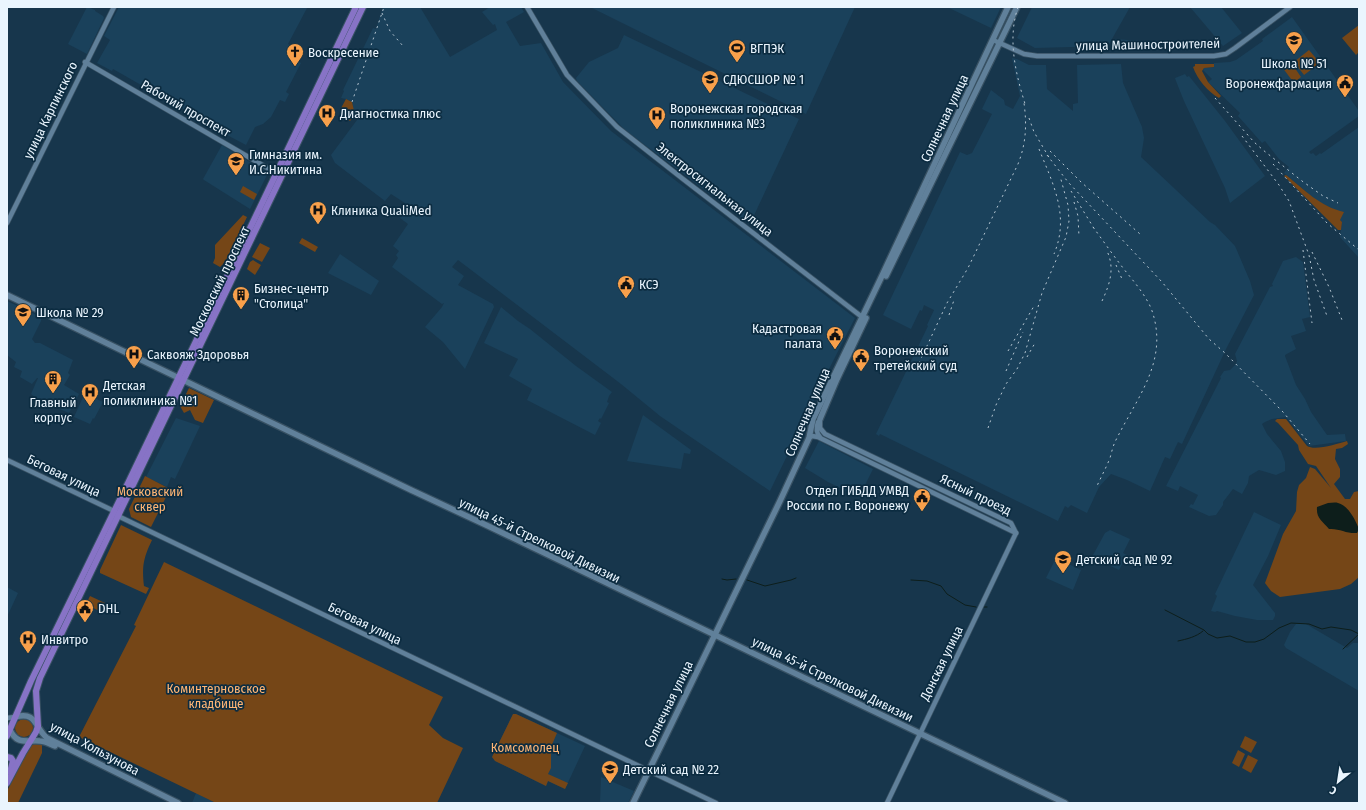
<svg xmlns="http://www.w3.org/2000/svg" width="1366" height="810" viewBox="0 0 1366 810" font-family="'Fira Sans Condensed',sans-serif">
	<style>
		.built { fill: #1a415b }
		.green { fill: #754617 }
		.water { fill: #0d1e1b }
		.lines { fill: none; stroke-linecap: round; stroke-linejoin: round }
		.stream { stroke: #0d1e1b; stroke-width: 1 }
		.tertiary-casing { stroke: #385163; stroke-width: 6 }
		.secondary-casing { stroke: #385163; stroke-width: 8 }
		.primary-casing { stroke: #385163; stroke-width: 8 }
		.tertiary { stroke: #60809a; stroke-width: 4.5 }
		.secondary { stroke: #60809a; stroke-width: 5.5 }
		.primary { stroke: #8773c6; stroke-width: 6 }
		.rail { stroke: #b5c5d1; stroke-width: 1; stroke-dasharray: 2 4; stroke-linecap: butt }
		.labels { text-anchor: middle; stroke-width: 3.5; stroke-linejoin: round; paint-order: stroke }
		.street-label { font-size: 13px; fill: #eaf5fe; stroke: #0c2c41 }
		.poi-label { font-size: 13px; fill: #eaf5fe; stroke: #0c2c41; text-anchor: start }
		.park-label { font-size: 13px; fill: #ffb675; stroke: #0c2c41 }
	</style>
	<rect width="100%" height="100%" fill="#17364c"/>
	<!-- built -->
	<g class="built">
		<polygon points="87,7 95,10 95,11 103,16 104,18 87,54 68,44"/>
		<polygon points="119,7 307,8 288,44 298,49 296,54 299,57 297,61 301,63 286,92 289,94 285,102 280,100 271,117 263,124 255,127 246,145 191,116 192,114 113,69 112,71 97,63 110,40 104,36"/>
		<polygon points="383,7 420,7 450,57 497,30 495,24 493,25 482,12 490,7 521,7 524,12 506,22 520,46 541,43 563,82 611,131 855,318 829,369 770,491 660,416 621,384 458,260 452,267 464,276 458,285 493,304 494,307 465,369 443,342 425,327 442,307 444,303 442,304 392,267 398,258 396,255 399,251 393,246 408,224 400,218 408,205 391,194 385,201 335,163 331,155 357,120 355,118 352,102 346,99 341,98 344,91 343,90 373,28 376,29"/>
		<polygon points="590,7 855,7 806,114"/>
		<polygon points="947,7 1001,7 991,28"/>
		<polygon points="1032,7 1130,7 1108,46 1035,48 1017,38"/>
		<polygon points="1190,7 1221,7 1242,33 1223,46"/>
		<polygon points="1292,17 1359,111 1359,116 1309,152 1311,154 1313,153 1316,156 1320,153 1321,154 1359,127 1359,258 1340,237 1342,222 1340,220 1333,209 1317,201 1284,173 1289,167 1279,159 1265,141 1262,143 1238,116 1240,113 1208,82 1212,79 1203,70 1204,68 1214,67 1214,63 1230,62 1236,60 1263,41 1262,39"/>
		<polygon points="624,35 799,119 750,224 625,130 577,81 576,78 589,62 618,48"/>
		<polygon points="1114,39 1142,41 1142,48 1113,47"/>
		<polygon points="1012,58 1017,59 1029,65 1046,65 1047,89 1073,111 1073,104 1078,103 1077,65 1121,64 1123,83 1142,127 1144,138 1141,157 1210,222 1215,225 1235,246 1250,281 1254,295 1226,349 1182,444 1178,442 1170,459 1165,457 1150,491 1127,480 1111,474 1099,487 1087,513 1071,505 1068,508 1065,506 1058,521 880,434 879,436 876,434 928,326 927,325 934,310 924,305 922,311 920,310 911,329 883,315 960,152 967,155 972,153 992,114 982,109 991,90 1004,100 1005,105 1013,109 1020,96"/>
		<polygon points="1185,74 1187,77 1189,76 1225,121 1265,176 1230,203 1225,188 1184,101 1176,81 1175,78"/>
		<polygon points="222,145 268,173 250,209 204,180 203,179"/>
		<polygon points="340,254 379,281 371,295 328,273"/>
		<polygon points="1296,257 1303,262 1310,317 1302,319 1306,331 1291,336 1296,349 1285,355 1285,356 1296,385 1305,399 1311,412 1327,435 1345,434 1346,441 1309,446 1286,417 1272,419 1265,422 1262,424 1267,434 1281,451 1285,462 1285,471 1276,475 1259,470 1249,476 1248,483 1242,494 1233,489 1223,502 1223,505 1216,515 1209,516 1189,507 1191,504 1193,505 1198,495 1180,486 1178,491 1166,486 1221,378 1220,377 1224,371 1230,370 1236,364 1237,361 1235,354 1270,287 1273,286 1272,284 1283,261"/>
		<polygon points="7,301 41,317 41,321 32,339 35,343 40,343 73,360 68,373 70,375 64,385 79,394 69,413 41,401 31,394 38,378 37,378 32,384 20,377 22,371 14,367 16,362 7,355"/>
		<polygon points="501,307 518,321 530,329 576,366 612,392 609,396 607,402 609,403 601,419 600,418 598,421 601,423 595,435 527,400 532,389 509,376 518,359 484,343"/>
		<polygon points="84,395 89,398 90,396 103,402 94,419 93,418 90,424 74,417"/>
		<polygon points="643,415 691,450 690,454 684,453 681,469 627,461"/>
		<polygon points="176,418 200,426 175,479 171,477 167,487 146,477"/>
		<polygon points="819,441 873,469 859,497 828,482 805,468"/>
		<polygon points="1254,512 1281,525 1268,556 1253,585 1275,613 1275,616 1273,620 1257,620 1235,616 1217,611 1215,612 1211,611 1217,596 1215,594"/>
		<polygon points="1110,530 1130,539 1123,553 1127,555 1119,570 1092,557 1105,533"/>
		<polygon points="1056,558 1081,570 1073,590 1046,578"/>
		<polygon points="7,587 18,593 7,617"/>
		<polygon points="1296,624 1306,624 1347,648 1353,643 1359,643 1359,691 1286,648 1284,645 1290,632"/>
		<polygon points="513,714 516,714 585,746 565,789 548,781 546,786 495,761 492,757"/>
		<polygon points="601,777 634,791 628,803 600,803"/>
		<polygon points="196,793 216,803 192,803"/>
	</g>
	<!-- green -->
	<g class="green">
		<polygon points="1359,25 1359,52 1356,55 1342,38"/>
		<polygon points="1309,50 1320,63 1304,75 1294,62"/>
		<polygon points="1290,61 1301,77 1294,83 1282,67"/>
		<path d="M1195,64H1214V67L1204,68L1202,71L1208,82L1221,96L1219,98C1208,92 1197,79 1193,67L1195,66Z"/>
		<polygon points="346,99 352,102 355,115 350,121 347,119 347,114 340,110"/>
		<path d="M1286,175C1305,190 1319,206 1344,212L1340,220L1342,222L1341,230H1338L1284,176Z"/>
		<polygon points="243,186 257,194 254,200 240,192"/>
		<polygon points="243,215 247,217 225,262 220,267 213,263 215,258 215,245"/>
		<polygon points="302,238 318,247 315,252 299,243"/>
		<polygon points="260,243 270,248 262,262 252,257"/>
		<polygon points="253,260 261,265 255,275 247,269 250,262"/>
		<polygon points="189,388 214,400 203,423 195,420 190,410 184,413 180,406"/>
		<path d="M1277,419H1286L1307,446C1315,451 1337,444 1347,441L1348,444L1342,448L1336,449L1335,459L1340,469V477L1334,484L1345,499H1350L1354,492L1359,491V577L1351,584L1340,589L1280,597L1271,591L1265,583L1283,534L1296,511L1297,492L1299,485L1306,478L1310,467L1315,469L1331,488L1316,466L1308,464L1299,450L1298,445L1278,423L1275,421Z"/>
		<polygon points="145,476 170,489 151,527 131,517 129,509"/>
		<path d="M121,525L152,540C143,559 142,566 144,586L149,588L146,594L100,573V570Z"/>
		<polygon points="164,562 443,697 429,725 443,738 463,748 437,803 216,803 79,737 136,626 134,625"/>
		<polygon points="90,596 105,603 101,612 86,604"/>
		<polygon points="513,714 516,714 557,733 551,747 551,768 548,774 568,783 565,789 548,781 546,786 495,761 492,757"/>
		<circle cx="24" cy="728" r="9"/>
		<polygon points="1245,736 1257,742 1251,753 1240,747"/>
		<polygon points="38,743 42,745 42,753 18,803 7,803 7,791 28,750 33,744"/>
		<polygon points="1238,750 1245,754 1239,767 1232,763"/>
		<polygon points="1248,755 1258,760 1251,773 1242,768"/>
	</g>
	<!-- water -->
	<path class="water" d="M1328,503C1331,503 1335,502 1338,503C1348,505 1356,521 1359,529L1357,533C1347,534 1339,528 1329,529C1322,521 1316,518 1317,507Z"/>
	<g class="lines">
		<!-- stream -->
		<g class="stream">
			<polyline points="722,579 727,580 736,579"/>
			<polyline points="747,580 765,586 791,580 796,578"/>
			<polyline points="911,580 927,581 941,586 947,594 965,605 976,607"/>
			<polyline points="984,607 987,607"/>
			<polyline points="1165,610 1204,630 1208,634 1217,638 1230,636 1246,642 1255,642 1264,639 1279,628 1291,623 1309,624 1322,629 1331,627 1351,630 1359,634"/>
			<path d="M1178,641C1187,639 1196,637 1203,631"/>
			<polyline points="1343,649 1359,634"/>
		</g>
		<defs>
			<g id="tertiary">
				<polyline points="527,7 567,75 617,127 683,179 862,317"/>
				<polyline points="993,40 1024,54 1037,56 1214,56 1226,54 1235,48 1290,7"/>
				<polyline points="85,62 276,173"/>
				<polyline points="7,223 114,7"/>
				<polyline points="820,419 820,428 825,434 1011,523 1016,533"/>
				<path d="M818,422C816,428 816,433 820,437"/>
				<polyline points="809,438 812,436 818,437 1016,533"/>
				<polyline points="7,460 114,511 118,516 716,803"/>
				<polyline points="7,718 15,717"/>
				<polyline points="887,803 1016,533"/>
			</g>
			<g id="secondary">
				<polyline points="886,276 1017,7"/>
				<polyline points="7,295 411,490 486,525 1065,803"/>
				<polyline points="820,419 837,379 866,318"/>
				<path d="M15,717C37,711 34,727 47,738L178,803"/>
				<path d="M10,730C17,745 26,740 40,741C45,741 50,744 55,746"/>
				<polyline points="633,803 780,501 809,438 813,419 818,409 880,280 1008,7"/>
			</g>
			<g id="primary">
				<polyline points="7,736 31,681 129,481 356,7"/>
				<polyline points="7,757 11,758 13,761 10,772"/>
				<polyline points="7,783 23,753 36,732 38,726 36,691 40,678 363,7"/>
			</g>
		</defs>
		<!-- tertiary casing -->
		<use href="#tertiary" class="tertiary-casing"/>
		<!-- secondary casing -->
		<use href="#secondary" class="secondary-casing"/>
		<!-- primary casing -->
		<use href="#primary" class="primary-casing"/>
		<!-- tertiary -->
		<use href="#tertiary" class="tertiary"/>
		<!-- secondary -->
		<use href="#secondary" class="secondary"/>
		<!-- primary -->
		<use href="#primary" class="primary"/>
		<!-- rail -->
		<g class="rail">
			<path d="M1018,7C1007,40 1016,75 1026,107"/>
			<polyline points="382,13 390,31 403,46"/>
			<polyline points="1215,98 1254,142 1263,150 1302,181 1323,196 1338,203"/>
			<polyline points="352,102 384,7"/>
			<polyline points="1029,118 1034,132 1050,159"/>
			<polyline points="1242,136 1279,185 1289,201 1309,255 1314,280 1327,316"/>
			<path d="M1039,149C1053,184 1070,216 1054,254"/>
			<polyline points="1050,151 1081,182 1140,234"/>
			<polyline points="1047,155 1068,182 1162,282 1209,339 1225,353 1283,412 1310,444"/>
			<polyline points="1273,164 1327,223 1359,250"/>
			<polyline points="1071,191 1095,230"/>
			<polyline points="1074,202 1078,216 1079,237"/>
			<path d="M1093,227C1104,242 1115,258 1127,273C1136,284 1145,295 1151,308C1170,359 1138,396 1117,438C1113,445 1112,451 1110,458C1106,468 1101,477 1097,486"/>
			<polyline points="1303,250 1312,323"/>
			<polyline points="1312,252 1329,287 1342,320"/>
			<polyline points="1116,265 1122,279"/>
			<path d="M1102,301C1110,284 1115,268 1107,251"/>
			<polyline points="949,315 954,300"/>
			<polyline points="1008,351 1034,306"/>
			<polyline points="1027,357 1035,343"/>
			<path d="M919,363L947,303L968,268L1018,164C1026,144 1027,125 1024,103"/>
			<polyline points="1006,371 1023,332"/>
			<polyline points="988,428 996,405 1006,384 1017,369 1025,353 1042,293 1066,237 1069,221 1068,205 1060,176"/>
		</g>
	</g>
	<!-- icons -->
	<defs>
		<symbol id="school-pin" viewBox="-11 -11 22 30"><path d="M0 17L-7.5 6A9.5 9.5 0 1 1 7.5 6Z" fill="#f8a04b" stroke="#0c2c41"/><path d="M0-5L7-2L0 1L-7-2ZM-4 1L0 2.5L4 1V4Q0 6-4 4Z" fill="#111"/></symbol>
		<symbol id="stadium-pin" viewBox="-11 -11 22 30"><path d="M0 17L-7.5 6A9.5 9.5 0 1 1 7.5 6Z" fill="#f8a04b" stroke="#0c2c41"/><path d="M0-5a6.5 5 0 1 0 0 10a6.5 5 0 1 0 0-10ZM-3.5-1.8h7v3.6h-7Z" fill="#111"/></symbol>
		<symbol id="church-pin" viewBox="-11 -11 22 30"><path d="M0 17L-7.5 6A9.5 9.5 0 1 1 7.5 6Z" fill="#f8a04b" stroke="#0c2c41"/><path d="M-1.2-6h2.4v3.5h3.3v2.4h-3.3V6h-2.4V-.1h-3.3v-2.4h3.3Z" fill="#111"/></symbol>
		<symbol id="civic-pin" viewBox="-11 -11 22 30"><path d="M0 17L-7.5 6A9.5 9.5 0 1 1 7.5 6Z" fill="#f8a04b" stroke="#0c2c41"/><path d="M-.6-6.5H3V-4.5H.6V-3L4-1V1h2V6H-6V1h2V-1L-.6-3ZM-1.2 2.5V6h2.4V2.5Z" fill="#111"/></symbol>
		<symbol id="hospital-pin" viewBox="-11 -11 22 30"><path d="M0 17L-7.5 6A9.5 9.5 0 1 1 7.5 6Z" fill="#f8a04b" stroke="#0c2c41"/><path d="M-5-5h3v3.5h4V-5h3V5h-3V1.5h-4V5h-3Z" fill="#111"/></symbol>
		<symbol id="building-pin" viewBox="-11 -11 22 30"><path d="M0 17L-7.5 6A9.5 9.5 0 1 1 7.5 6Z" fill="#f8a04b" stroke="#0c2c41"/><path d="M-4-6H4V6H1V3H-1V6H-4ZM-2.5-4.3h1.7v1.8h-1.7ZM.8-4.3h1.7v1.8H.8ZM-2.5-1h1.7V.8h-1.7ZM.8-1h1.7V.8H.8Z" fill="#111"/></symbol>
	</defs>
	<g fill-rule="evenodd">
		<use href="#school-pin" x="1284" y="30" width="20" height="27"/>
		<use href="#stadium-pin" x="727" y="38" width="20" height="27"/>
		<use href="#church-pin" x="285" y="42" width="20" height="27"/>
		<use href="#school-pin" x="700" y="69" width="20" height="27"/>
		<use href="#civic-pin" x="1335" y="73" width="20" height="27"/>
		<use href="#hospital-pin" x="317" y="103" width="20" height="27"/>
		<use href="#hospital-pin" x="647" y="105" width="20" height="27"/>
		<use href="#school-pin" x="226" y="151" width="20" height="27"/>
		<use href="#hospital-pin" x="308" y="200" width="20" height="27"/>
		<use href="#civic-pin" x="616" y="274" width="20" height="27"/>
		<use href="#building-pin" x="231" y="285" width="20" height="27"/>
		<use href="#school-pin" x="13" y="302" width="20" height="27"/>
		<use href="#civic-pin" x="825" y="325" width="20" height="27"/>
		<use href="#hospital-pin" x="124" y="344" width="20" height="27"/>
		<use href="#civic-pin" x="851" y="347" width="20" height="27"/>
		<use href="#building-pin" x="43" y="369" width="20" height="27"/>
		<use href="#hospital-pin" x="80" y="382" width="20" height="27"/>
		<use href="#civic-pin" x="912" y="487" width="20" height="27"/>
		<use href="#school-pin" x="1053" y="549" width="20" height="27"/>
		<use href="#civic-pin" x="75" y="598" width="20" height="27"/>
		<use href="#hospital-pin" x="18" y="629" width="20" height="27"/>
		<use href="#school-pin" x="600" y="759" width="20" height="27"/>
	</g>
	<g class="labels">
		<!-- street labels -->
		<g class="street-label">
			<text transform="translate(1148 44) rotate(-1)" y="5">улица Машиностроителей</text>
			<text transform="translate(186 108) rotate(30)" y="5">Рабочий проспект</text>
			<text transform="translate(50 110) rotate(-64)" y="5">улица Карпинского</text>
			<text transform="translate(944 118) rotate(-65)" y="5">Солнечная улица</text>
			<text transform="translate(715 189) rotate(38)" y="5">Электросигнальная улица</text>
			<text transform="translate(219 281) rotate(-64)" y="5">Московский проспект</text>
			<text transform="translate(807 412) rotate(-67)" y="5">Солнечная улица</text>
			<text transform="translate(64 475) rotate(26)" y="5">Беговая улица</text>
			<text transform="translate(976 494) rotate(26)" y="5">Ясный проезд</text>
			<text transform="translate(540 540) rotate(26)" y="5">улица 45-й Стрелковой Дивизии</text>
			<text transform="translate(365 623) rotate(26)" y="5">Беговая улица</text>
			<text transform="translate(941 663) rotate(-64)" y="5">Донская улица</text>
			<text transform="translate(833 679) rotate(26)" y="5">улица 45-й Стрелковой Дивизии</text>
			<text transform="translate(668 704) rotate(-64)" y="5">Солнечная улица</text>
			<text transform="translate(95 748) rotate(28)" y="5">улица Хользунова</text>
		</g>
		<!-- poi labels -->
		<g class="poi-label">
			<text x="750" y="53">ВГПЭК</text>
			<text x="308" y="57">Воскресение</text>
			<text x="1294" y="68" text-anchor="middle">Школа № 51</text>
			<text x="723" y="84">СДЮСШОР № 1</text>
			<text x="1332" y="88" text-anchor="end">Воронежфармация</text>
			<text x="670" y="113">Воронежская городская<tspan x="670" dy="15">поликлиника №3</tspan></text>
			<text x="340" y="118">Диагностика плюс</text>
			<text x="249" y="159">Гимназия им.<tspan x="249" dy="15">И.С.Никитина</tspan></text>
			<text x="331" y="215">Клиника QualiMed</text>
			<text x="639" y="289">КСЭ</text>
			<text x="254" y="293">Бизнес-центр<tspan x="254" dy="15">"Столица"</tspan></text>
			<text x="36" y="317">Школа № 29</text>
			<text x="822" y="333" text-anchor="end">Кадастровая<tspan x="822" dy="15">палата</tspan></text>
			<text x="874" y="355">Воронежский<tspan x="874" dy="15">третейский суд</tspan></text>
			<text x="147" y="359">Саквояж Здоровья</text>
			<text x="103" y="390">Детская<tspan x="103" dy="15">поликлиника №1</tspan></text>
			<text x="53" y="407" text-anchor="middle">Главный<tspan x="53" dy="15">корпус</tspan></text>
			<text x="909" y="495" text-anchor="end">Отдел ГИБДД УМВД<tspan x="909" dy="15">России по г. Воронежу</tspan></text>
			<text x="1076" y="564">Детский сад № 92</text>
			<text x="98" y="613">DHL</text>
			<text x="41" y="644">Инвитро</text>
			<text x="623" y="774">Детский сад № 22</text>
		</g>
		<!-- park labels -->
		<g class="park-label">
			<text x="150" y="496">Московский<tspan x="150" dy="15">сквер</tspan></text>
			<text x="216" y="693">Коминтерновское<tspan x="216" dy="15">кладбище</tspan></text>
			<text x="525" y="752">Комсомолец</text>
		</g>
	</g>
	<!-- border -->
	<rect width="1366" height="810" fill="none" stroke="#eaf5fe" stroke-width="16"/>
	<!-- north arrow -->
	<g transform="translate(1338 782) rotate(210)" stroke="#0c2c41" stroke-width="3" paint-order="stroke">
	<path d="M0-3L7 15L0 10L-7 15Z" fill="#eaf5fe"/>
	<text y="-6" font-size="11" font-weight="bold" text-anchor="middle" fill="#eaf5fe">С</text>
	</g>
</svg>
